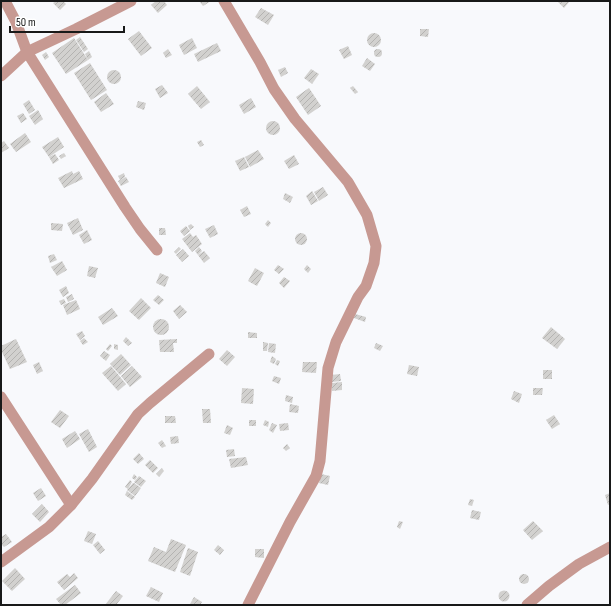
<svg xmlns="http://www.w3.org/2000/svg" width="611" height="606" viewBox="0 0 611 606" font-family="'Sofia Sans Condensed',sans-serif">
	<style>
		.building { fill: url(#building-hatch) }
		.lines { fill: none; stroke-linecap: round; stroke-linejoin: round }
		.minor { stroke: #c79992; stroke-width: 11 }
	</style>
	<defs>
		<pattern id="building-hatch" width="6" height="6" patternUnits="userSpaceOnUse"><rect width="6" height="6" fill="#d2d1cf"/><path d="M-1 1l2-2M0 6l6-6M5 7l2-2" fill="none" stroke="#b4b3b1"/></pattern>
	</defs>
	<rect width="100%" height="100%" fill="#f8f9fc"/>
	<!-- building -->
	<g class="building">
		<polygon points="56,1 63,1 66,4 60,10 53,3"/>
		<polygon points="156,1 164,1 167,5 158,13 151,5"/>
		<polygon points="199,1 211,1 203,6"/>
		<polygon points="557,1 570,1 564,8"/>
		<polygon points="261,8 274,15 268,25 255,17"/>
		<polygon points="420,29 429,29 428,37 420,36"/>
		<polygon points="139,31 152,48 141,56 128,39"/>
		<circle cx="374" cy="40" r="7"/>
		<polygon points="80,37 88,49 84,52 76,40"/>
		<polygon points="74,38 88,60 66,74 52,53"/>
		<polygon points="192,38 197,48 184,55 179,45"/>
		<polygon points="217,43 221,51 198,62 194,54"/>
		<polygon points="348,46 352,55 344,59 339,50"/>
		<circle cx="378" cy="53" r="4"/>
		<polygon points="168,49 172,55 166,58 163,53"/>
		<polygon points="89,51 92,57 88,60 85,54"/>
		<polygon points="46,52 49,57 45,60 42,55"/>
		<polygon points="367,58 375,64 370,71 362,66"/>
		<polygon points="90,63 107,90 91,100 74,73"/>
		<polygon points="285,67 288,73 281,77 278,70"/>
		<polygon points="311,69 319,74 312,84 304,78"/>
		<circle cx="114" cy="77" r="7"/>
		<polygon points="162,85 168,93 160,98 155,89"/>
		<polygon points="197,86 210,102 201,109 188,94"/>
		<polygon points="353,86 358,92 355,94 350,88"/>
		<polygon points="309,88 321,106 308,115 296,97"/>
		<polygon points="106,93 114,104 101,112 94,102"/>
		<polygon points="251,98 256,107 244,114 239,105"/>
		<polygon points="29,100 35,110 29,114 23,104"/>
		<polygon points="138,101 146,103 144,110 136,107"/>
		<polygon points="38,110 43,119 35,125 29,116"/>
		<polygon points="23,113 27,119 21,123 17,116"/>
		<circle cx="273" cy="128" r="7"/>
		<polygon points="25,133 31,142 16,152 10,144"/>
		<polygon points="58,137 64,147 49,157 42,147"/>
		<polygon points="201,140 204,145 200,147 197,142"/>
		<polygon points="4,141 9,148 1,153 1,143"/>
		<polygon points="258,150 264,159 250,167 245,157"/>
		<polygon points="64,153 66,156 61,159 59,156"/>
		<polygon points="55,154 59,160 53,164 49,157"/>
		<polygon points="294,155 299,164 289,169 284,161"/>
		<polygon points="244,157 249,167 240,171 235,161"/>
		<polygon points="72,171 73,174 79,171 83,179 64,188 58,178"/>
		<polygon points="124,173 125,177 120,180 118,176"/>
		<polygon points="126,177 129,182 121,186 118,181"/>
		<polygon points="323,187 328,195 319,201 314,192"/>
		<polygon points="312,191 318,201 311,205 306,196"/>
		<polygon points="285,193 293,197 290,203 283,199"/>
		<polygon points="247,206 251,214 244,217 240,210"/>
		<polygon points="78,218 83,230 73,235 67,223"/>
		<polygon points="268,220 271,223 268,227 265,224"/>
		<polygon points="51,223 63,224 62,231 51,230"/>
		<polygon points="191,224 194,227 190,230 188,226"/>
		<polygon points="214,225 218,234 210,238 205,229"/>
		<polygon points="186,226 190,231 184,236 180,231"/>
		<polygon points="159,228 165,228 166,235 159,235"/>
		<polygon points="87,230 92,240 84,244 79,235"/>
		<circle cx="301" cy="239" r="6"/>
		<polygon points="190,233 193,237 196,235 202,244 192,252 182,239"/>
		<polygon points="179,247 181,249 176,254 174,252"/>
		<polygon points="199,247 202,251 198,255 195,251"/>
		<polygon points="183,249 189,256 182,262 176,255"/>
		<polygon points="204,251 210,258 204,263 198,255"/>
		<polygon points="54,254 57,260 50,263 48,256"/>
		<polygon points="62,261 67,270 57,276 51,267"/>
		<polygon points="278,265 284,269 279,274 274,270"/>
		<polygon points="307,265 311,269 308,273 304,269"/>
		<polygon points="89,266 98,268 95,278 87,276"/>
		<polygon points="255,268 264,273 257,286 248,281"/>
		<polygon points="160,273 169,277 165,287 156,283"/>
		<polygon points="284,277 290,281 284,288 279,283"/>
		<polygon points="66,286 69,293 63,297 59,290"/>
		<polygon points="72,294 74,299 68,302 66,297"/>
		<polygon points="158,295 164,300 159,305 153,300"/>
		<polygon points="141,298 151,308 139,320 129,311"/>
		<polygon points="64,299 66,303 61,305 59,301"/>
		<polygon points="76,300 80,309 67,315 63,305"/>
		<polygon points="180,305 187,312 179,319 173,311"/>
		<polygon points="112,308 118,316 103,325 98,317"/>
		<polygon points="355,314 366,317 365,322 354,318"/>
		<circle cx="161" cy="327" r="8"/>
		<polygon points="551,327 565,339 557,349 542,338"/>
		<polygon points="82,331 85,336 80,340 76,334"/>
		<polygon points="248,332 257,333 257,338 248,338"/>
		<polygon points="126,337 132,343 128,346 123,341"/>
		<polygon points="84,338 88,342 83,345 80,341"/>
		<polygon points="16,339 27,362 10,369 1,350 1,346"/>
		<polygon points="177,339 177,343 173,343 174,352 160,352 159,340"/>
		<polygon points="263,342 268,343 267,351 263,351"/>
		<polygon points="269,343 276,344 275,353 268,352"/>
		<polygon points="376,343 383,346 380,351 374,348"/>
		<polygon points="110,344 112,346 108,351 106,349"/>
		<polygon points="114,344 118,345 118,350 114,349"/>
		<polygon points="227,350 235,357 227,366 219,359"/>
		<polygon points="104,351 110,355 106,361 100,356"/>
		<polygon points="121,354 131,365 120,375 110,364"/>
		<polygon points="272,356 276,359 274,364 270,362"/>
		<polygon points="277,360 280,361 278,366 275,364"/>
		<polygon points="39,362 43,371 37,374 33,365"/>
		<polygon points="303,362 317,362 316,373 302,372"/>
		<polygon points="409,365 419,367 417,376 407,374"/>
		<polygon points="111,366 126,384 118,391 102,373"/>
		<polygon points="132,366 142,377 130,387 121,376"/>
		<rect x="543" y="370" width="9" height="9"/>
		<polygon points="340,374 341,381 332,382 331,375"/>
		<polygon points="274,376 281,378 279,384 272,381"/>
		<polygon points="342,382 342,390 332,391 332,383"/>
		<polygon points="242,388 254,389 253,404 241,403"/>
		<polygon points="533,388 543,388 542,395 533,395"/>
		<polygon points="514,391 522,394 519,403 511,399"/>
		<polygon points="286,395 293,397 292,403 285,401"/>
		<polygon points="290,404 299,406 298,413 289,412"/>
		<polygon points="202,409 210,409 211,423 203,423"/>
		<polygon points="60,410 69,416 60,428 51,422"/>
		<polygon points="554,415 560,424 552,429 546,420"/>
		<polygon points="165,416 175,416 176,423 165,423"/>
		<rect x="249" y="420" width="7" height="6"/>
		<polygon points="265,420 269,422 268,427 263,425"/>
		<polygon points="272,423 277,425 273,433 269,430"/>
		<polygon points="288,423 289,430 280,431 279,424"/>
		<polygon points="227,425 233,428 230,435 224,433"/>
		<polygon points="88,429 97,447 89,452 79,434"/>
		<polygon points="75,431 80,439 67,448 62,439"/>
		<polygon points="178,436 179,443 171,444 170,437"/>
		<polygon points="162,440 166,446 162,448 158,443"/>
		<polygon points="287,444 290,448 286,451 283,448"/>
		<polygon points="234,449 235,456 227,457 226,450"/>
		<polygon points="139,453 144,459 138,464 133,459"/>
		<polygon points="246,457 248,465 231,468 229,459"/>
		<polygon points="150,460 158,468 153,473 145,465"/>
		<polygon points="162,468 164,471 159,477 156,474"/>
		<polygon points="134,474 137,477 135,480 132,478"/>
		<polygon points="321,474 330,476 328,485 319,483"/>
		<polygon points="139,476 146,481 141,487 134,482"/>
		<polygon points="130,480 132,482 128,489 125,487"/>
		<polygon points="133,483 134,483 141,488 135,496 127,490"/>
		<polygon points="41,488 46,496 38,501 33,493"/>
		<polygon points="127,491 135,497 132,500 125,495"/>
		<polygon points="610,493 610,504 608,505 605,495"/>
		<polygon points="470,499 474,500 472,506 468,505"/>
		<polygon points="42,504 49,512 40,522 32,514"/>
		<polygon points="472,510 481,512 479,520 470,518"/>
		<polygon points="399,521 403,522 400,529 397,527"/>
		<polygon points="533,521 543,531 532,540 523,530"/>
		<polygon points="88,531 96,534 92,544 84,541"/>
		<polygon points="6,534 12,542 4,547 1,544 1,537"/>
		<polygon points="171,539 186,545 175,572 148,561 154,547 166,552"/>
		<polygon points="98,541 105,550 100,554 93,545"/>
		<polygon points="218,545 224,550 220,555 214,550"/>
		<polygon points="188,548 198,552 190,576 180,572"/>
		<polygon points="255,549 264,549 264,558 255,557"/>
		<polygon points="15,568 25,579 12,591 2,581"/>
		<polygon points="74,573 78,578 64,590 57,582 67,574 70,577"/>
		<circle cx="524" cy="579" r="5"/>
		<polygon points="75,585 81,593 65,605 61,605 56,599"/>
		<polygon points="151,587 163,593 159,602 146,596"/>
		<circle cx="504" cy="596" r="5.5"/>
		<polygon points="116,591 123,596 116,605 105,605"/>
		<polygon points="194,597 202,602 200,605 192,605 190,604"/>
	</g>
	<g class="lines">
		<!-- minor -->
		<g class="minor">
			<polyline points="5,1 16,22 27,52 76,29 131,1"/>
			<polyline points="224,1 260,62 274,89 295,119 348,182 367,215 376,246 374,263 366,286 358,297 336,342 328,368 320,461 316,476 290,522 248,605"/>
			<polyline points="1,76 27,52 125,207 140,229 157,250"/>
			<polyline points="1,397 71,505 49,527 1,562"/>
			<polyline points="71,505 92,479 138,414 150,403 209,354"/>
			<polyline points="527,605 549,586 579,564 610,547"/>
		</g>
	</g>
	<!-- border -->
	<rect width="611" height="606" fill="none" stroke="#181919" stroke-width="4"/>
	<!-- scale -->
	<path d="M10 26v6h114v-6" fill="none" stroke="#181919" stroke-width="2"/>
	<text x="16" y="26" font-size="12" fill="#181919" stroke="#ffffff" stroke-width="3" paint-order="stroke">50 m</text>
</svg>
